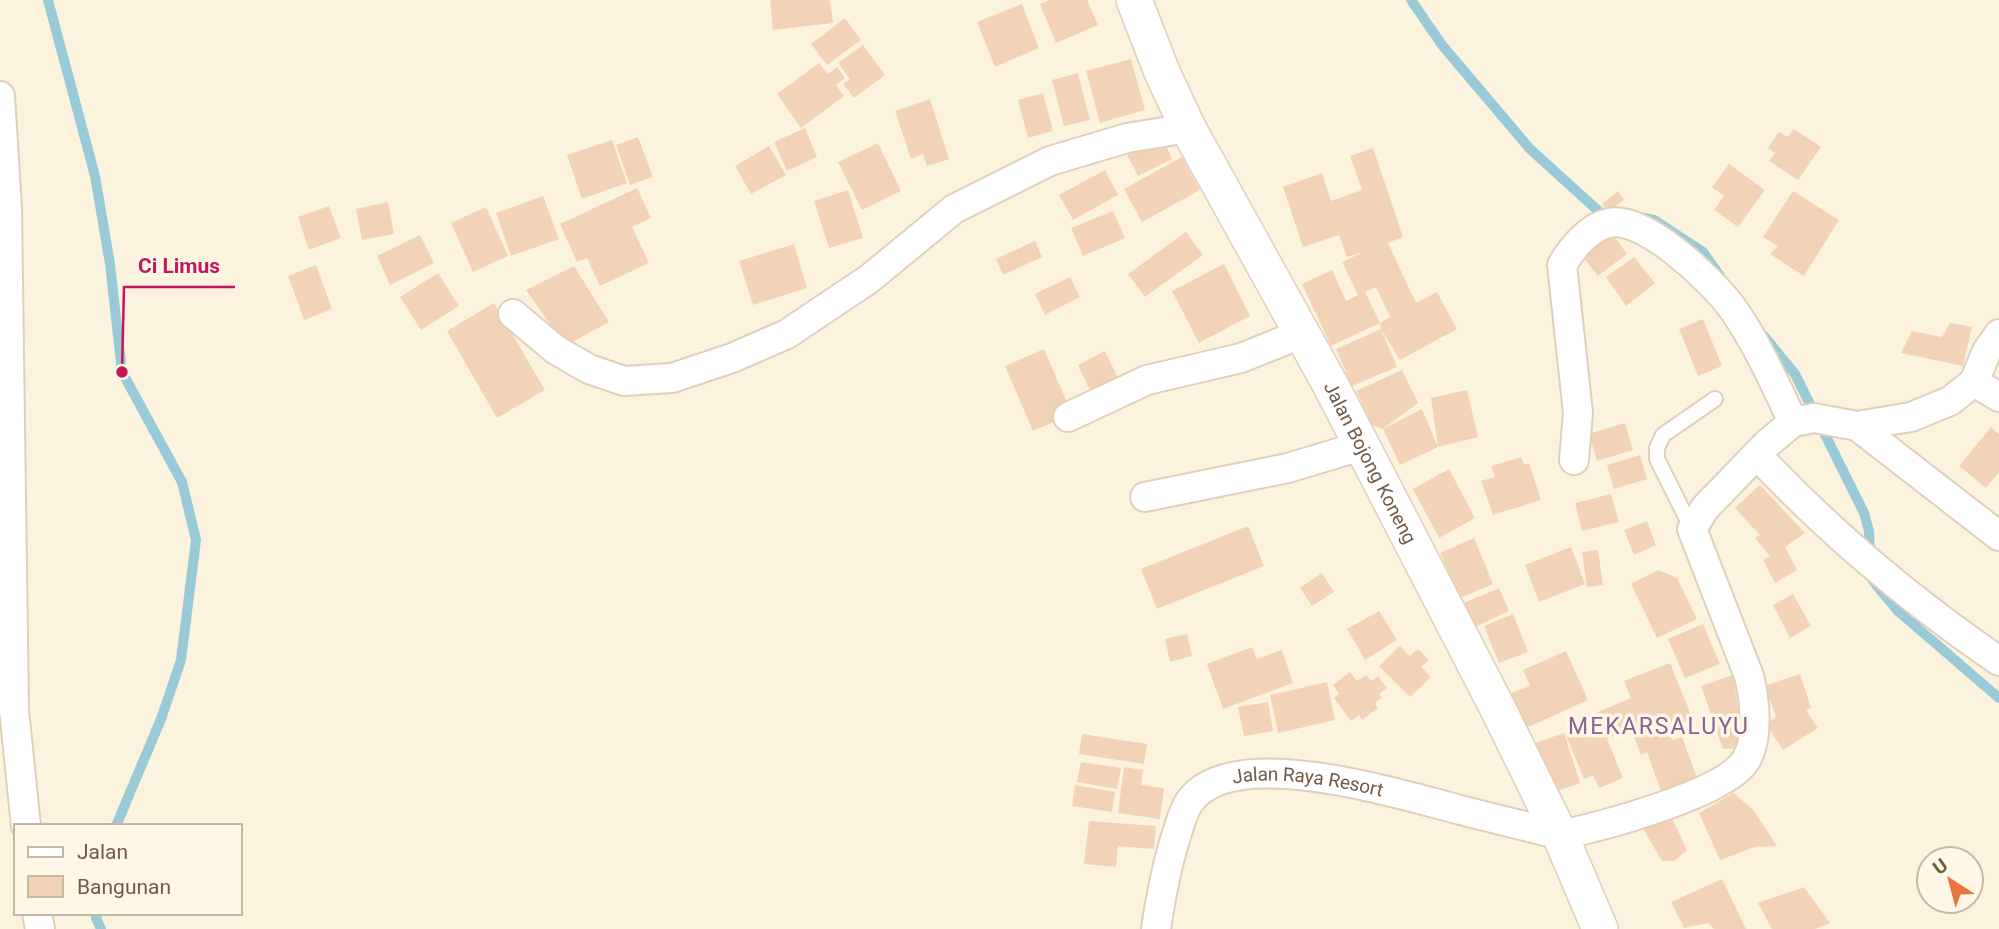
<svg xmlns="http://www.w3.org/2000/svg" width="1999" height="929" viewBox="0 0 1999 929" font-family="Roboto,sans-serif">
	<style>
		.lines { fill: none; stroke-linecap: round; stroke-linejoin: round }
		.stream { stroke: #9ac9d7; stroke-width: 10 }
		.building { fill: #f2d3b7; fill-rule: evenodd }
		.service-casing { stroke: #e0d0bb; stroke-width: 18 }
		.minor-casing { stroke: #e0d0bb; stroke-width: 32 }
		.tertiary-casing { stroke: #e0d0bb; stroke-width: 38 }
		.service { stroke: #fff; stroke-width: 14 }
		.minor { stroke: #fff; stroke-width: 28 }
		.tertiary { stroke: #fff; stroke-width: 35 }
		.labels { text-anchor: middle; stroke-width: 7; stroke-linejoin: round; paint-order: stroke }
		.street-label { font-size: 19px; fill: #725a47; stroke: #fff7e5 }
		.quarter-label { font-size: 23px; letter-spacing: 2px; fill: #896296; stroke: #fff7e5 }
		.leader { fill: none; stroke: #c2185b; stroke-width: 2.5 }
		.callout-dot { fill: #c2185b; stroke: #fff7e5; stroke-width: 2.5 }
		.callout-label { font-size: 21px; text-anchor: middle; font-weight: bold; fill: #c2185b; stroke: #fff7e5; stroke-width: 7; stroke-linejoin: round; paint-order: stroke }
	</style>
	<rect width="100%" height="100%" fill="#fcf3df"/>
	<g class="lines">
		<!-- stream -->
		<g class="stream">
			<polyline points="48,0 95,176 110,264 122,372 182,482 196,540 181,660 161,719 116,826"/>
			<polyline points="1411,0 1442,45 1530,149 1604,216 1610,215"/>
			<polyline points="1639,217 1654,220 1703,252 1720,276"/>
			<polyline points="1764,336 1795,374 1864,513 1869,531 1870,556"/>
			<polyline points="1873,581 1898,611 1999,698"/>
			<polyline points="97,913 96,918 101,929"/>
		</g>
	</g>
	<!-- building -->
	<g class="building">
		<polygon points="770,0 830,0 833,23 773,30"/>
		<polygon points="1049,0 1087,0 1098,25 1056,43 1040,4"/>
		<polygon points="1022,4 1039,48 995,67 977,22"/>
		<polygon points="845,18 861,40 827,65 811,44"/>
		<polygon points="863,45 885,75 854,98 843,84 850,79 838,63"/>
		<polygon points="1131,59 1145,110 1100,123 1086,71"/>
		<polygon points="819,63 828,74 837,67 845,78 836,85 844,96 801,128 777,94"/>
		<polygon points="1078,73 1090,120 1064,126 1052,80"/>
		<polygon points="1043,93 1053,131 1028,138 1018,100"/>
		<polygon points="930,99 949,159 927,166 923,154 911,159 895,111"/>
		<polygon points="805,128 817,157 787,171 774,142"/>
		<polygon points="1794,129 1821,147 1798,180 1769,161 1775,153 1768,148 1779,132 1788,137"/>
		<polygon points="638,137 653,177 630,185 616,145"/>
		<polygon points="1163,138 1172,159 1138,176 1127,155"/>
		<polygon points="612,140 627,183 582,199 567,155"/>
		<polygon points="878,143 901,191 862,210 838,162"/>
		<polygon points="769,146 786,175 751,194 735,166"/>
		<path d="M1373,148L1403,237L1388,243L1416,303L1437,292L1457,329L1400,360L1381,329L1380,323L1331,346L1302,284L1332,270L1346,301L1358,295L1342,262L1361,253L1347,257L1339,235L1303,247L1283,187L1322,173L1331,201L1362,190L1350,156ZM1376,287L1390,317L1380,323L1365,292Z"/>
		<polygon points="1182,157 1200,190 1142,222 1124,189"/>
		<polygon points="1729,164 1765,190 1738,227 1714,210 1724,196 1712,187"/>
		<polygon points="1105,170 1118,195 1073,220 1059,195"/>
		<polygon points="637,188 651,218 632,227 649,263 600,286 587,258 577,262 560,224"/>
		<polygon points="848,190 863,238 829,248 814,201"/>
		<polygon points="1618,191 1624,200 1608,212 1602,204"/>
		<polygon points="1793,191 1839,220 1804,276 1770,254 1778,246 1763,237"/>
		<polygon points="543,196 559,239 511,256 496,213"/>
		<polygon points="388,202 394,234 362,240 356,209"/>
		<polygon points="329,206 341,238 309,250 298,217"/>
		<polygon points="486,207 508,256 473,272 451,223"/>
		<polygon points="1113,211 1125,238 1083,256 1071,228"/>
		<polygon points="1186,232 1203,255 1145,297 1128,274"/>
		<polygon points="1611,232 1627,254 1598,276 1581,255"/>
		<polygon points="420,235 434,263 390,285 377,256"/>
		<polygon points="1035,241 1042,257 1003,275 996,259"/>
		<polygon points="794,244 807,288 753,305 739,261"/>
		<polygon points="1634,257 1655,283 1626,306 1606,277"/>
		<polygon points="1224,264 1250,316 1199,343 1172,291"/>
		<polygon points="316,265 332,309 304,320 288,276"/>
		<polygon points="574,266 609,322 565,346 526,290"/>
		<polygon points="438,273 459,306 421,330 400,297"/>
		<polygon points="1070,277 1080,297 1045,315 1035,294"/>
		<polygon points="494,303 545,390 497,418 447,331"/>
		<polygon points="1703,319 1722,366 1698,376 1679,329"/>
		<polygon points="1950,323 1972,327 1963,366 1901,353 1912,331 1942,337"/>
		<polygon points="1381,329 1397,367 1352,386 1336,349"/>
		<polygon points="1044,349 1072,414 1033,431 1005,366"/>
		<polygon points="1105,351 1118,378 1091,392 1078,365"/>
		<polygon points="1402,370 1418,403 1383,429 1372,425 1356,391"/>
		<polygon points="1467,390 1478,437 1438,447 1431,398"/>
		<polygon points="1422,409 1438,447 1400,465 1383,429"/>
		<polygon points="1625,423 1633,450 1597,461 1589,434"/>
		<polygon points="1991,427 1999,434 1999,472 1986,488 1959,466"/>
		<polygon points="1640,455 1647,479 1614,489 1607,465"/>
		<polygon points="1521,457 1524,465 1529,463 1541,500 1493,515 1481,481 1495,477 1491,466"/>
		<polygon points="1449,469 1475,518 1439,538 1413,489"/>
		<polygon points="1760,485 1805,533 1785,547 1797,570 1775,583 1763,560 1770,556 1755,538 1760,535 1735,508"/>
		<polygon points="1611,494 1619,522 1582,531 1575,503"/>
		<polygon points="1647,521 1656,545 1634,555 1624,530"/>
		<polygon points="1248,526 1264,566 1157,609 1141,569"/>
		<polygon points="1474,538 1493,584 1460,598 1440,553"/>
		<polygon points="1571,547 1585,584 1539,602 1525,565"/>
		<polygon points="1598,550 1603,585 1587,587 1582,552"/>
		<polygon points="1658,570 1677,578 1697,619 1657,638 1631,584"/>
		<polygon points="1322,573 1334,592 1312,606 1300,588"/>
		<polygon points="1499,588 1509,611 1475,627 1457,606"/>
		<polygon points="1793,594 1811,626 1790,638 1773,605"/>
		<polygon points="1379,611 1397,640 1365,660 1347,629"/>
		<polygon points="1513,614 1528,652 1499,663 1484,626"/>
		<polygon points="1703,624 1720,664 1685,678 1668,639"/>
		<polygon points="1187,634 1192,656 1170,662 1165,639"/>
		<polygon points="1400,646 1410,656 1418,649 1429,660 1421,667 1431,677 1410,697 1379,666"/>
		<polygon points="1252,647 1257,659 1282,650 1293,683 1223,709 1207,664"/>
		<polygon points="1566,651 1588,700 1522,730 1505,695 1530,686 1523,670"/>
		<polygon points="1670,663 1693,720 1669,729 1673,740 1682,737 1698,780 1662,794 1647,752 1641,755 1631,729 1607,739 1623,778 1599,788 1593,775 1584,779 1565,733 1598,720 1596,713 1631,698 1624,681"/>
		<polygon points="1350,672 1357,681 1366,675 1371,681 1378,676 1387,688 1379,694 1382,698 1375,703 1378,708 1362,720 1359,715 1351,721 1334,698 1339,694 1333,685"/>
		<polygon points="1800,674 1811,708 1806,710 1818,728 1783,750 1766,724 1776,717 1765,686"/>
		<polygon points="1733,675 1744,748 1723,749 1701,686"/>
		<polygon points="1327,682 1335,720 1278,733 1270,695"/>
		<polygon points="1268,702 1273,731 1244,736 1238,707"/>
		<polygon points="1564,733 1580,783 1545,795 1529,745"/>
		<polygon points="1082,734 1147,744 1144,764 1079,754"/>
		<polygon points="1081,762 1121,768 1117,789 1077,782"/>
		<polygon points="1124,767 1143,770 1141,785 1164,788 1160,819 1118,813"/>
		<polygon points="1075,785 1115,792 1112,812 1072,806"/>
		<polygon points="1734,793 1754,811 1777,846 1755,847 1720,860 1699,813"/>
		<polygon points="1670,814 1687,850 1674,861 1662,861 1642,827"/>
		<polygon points="1089,821 1156,826 1154,849 1118,846 1116,867 1084,864"/>
		<polygon points="1722,879 1746,929 1714,929 1708,923 1684,928 1671,902"/>
		<polygon points="1804,887 1830,923 1815,929 1772,929 1758,903"/>
	</g>
	<g class="lines">
		<defs>
			<polyline id="service" points="1692,529 1657,459 1657,448 1663,435 1715,399"/>
			<g id="minor">
				<polyline points="0,96 7,208 14,710 26,826"/>
				<polyline points="513,314 556,350 589,369 624,381 672,378 732,358 787,334 869,279 954,209 1050,161 1127,138 1188,128"/>
				<polyline points="1974,382 1987,351 1999,334"/>
				<polyline points="1068,417 1147,380 1241,358 1301,334"/>
				<polyline points="1857,426 1911,417 1950,401 1974,382 1999,397"/>
				<path d="M1757,455C1831,534 1910,600 1999,661"/>
				<path d="M1574,460L1578,413L1562,265C1572,248 1589,227 1609,223C1644,215 1713,281 1733,309C1757,343 1775,384 1793,422"/>
				<polyline points="1145,497 1288,468 1361,446"/>
				<polyline points="37,913 40,929"/>
				<path id="s1" d="M1156,929C1161,895 1167,863 1178,830C1181,821 1184,809 1190,801C1233,742 1398,794 1457,809C1491,818 1526,826 1560,835C1600,827 1719,795 1743,764C1760,743 1755,700 1749,676L1692,529L1705,508L1767,444L1793,422L1814,418L1857,426L1999,536"/>
			</g>
			<g id="tertiary">
				<path id="s2" d="M1134,0L1162,72L1188,128L1330,384L1498,709L1560,835L1600,929"/>
			</g>
		</defs>
		<!-- service casing -->
		<use href="#service" class="service-casing"/>
		<!-- minor casing -->
		<use href="#minor" class="minor-casing"/>
		<!-- tertiary casing -->
		<use href="#tertiary" class="tertiary-casing"/>
		<!-- service -->
		<use href="#service" class="service"/>
		<!-- minor -->
		<use href="#minor" class="minor"/>
		<!-- tertiary -->
		<use href="#tertiary" class="tertiary"/>
	</g>
	<g class="labels">
		<!-- street labels -->
		<g class="street-label">
			<text dy="7" stroke="none"><textPath href="#s2" startOffset="520">Jalan Bojong Koneng</textPath></text>
			<text dy="7" stroke="none"><textPath href="#s1" startOffset="259">Jalan Raya Resort</textPath></text>
		</g>
		<!-- quarter labels -->
		<g class="quarter-label">
			<text x="1659" y="734">MEKARSALUYU</text>
		</g>
	</g>
	<!-- callouts -->
	<path class="leader" d="M122 372L124 287H235"/>
	<circle class="callout-dot" cx="122" cy="372" r="7"/>
	<g class="callout-label">
		<text x="179" y="273">Ci Limus</text>
	</g>
	<!-- legend -->
	<rect x="14" y="824" width="228" height="91" fill="#fff7e5" stroke="#c7b8a6" stroke-width="2"/>
	<rect x="28" y="847" width="35" height="10" fill="#ffffff" stroke="#c7b8a6" stroke-width="2"/>
	<text x="77" y="859" font-size="21" fill="#725a47">Jalan</text>
	<rect x="28" y="876" width="35" height="21" fill="#f2d3b7" stroke="#c7b8a6" stroke-width="2"/>
	<text x="77" y="894" font-size="21" fill="#725a47">Bangunan</text>
	<!-- north arrow -->
	<g transform="translate(1950 880) rotate(324)"><circle r="33" fill="#fff7e5" stroke="#c7b8a6" stroke-width="2"/>
	<path d="M0-5L12 26L0 18L-12 26Z" fill="#e87542"/>
	<text y="-10" font-size="19" font-weight="bold" text-anchor="middle" fill="#725a47">U</text>
	</g>
</svg>
